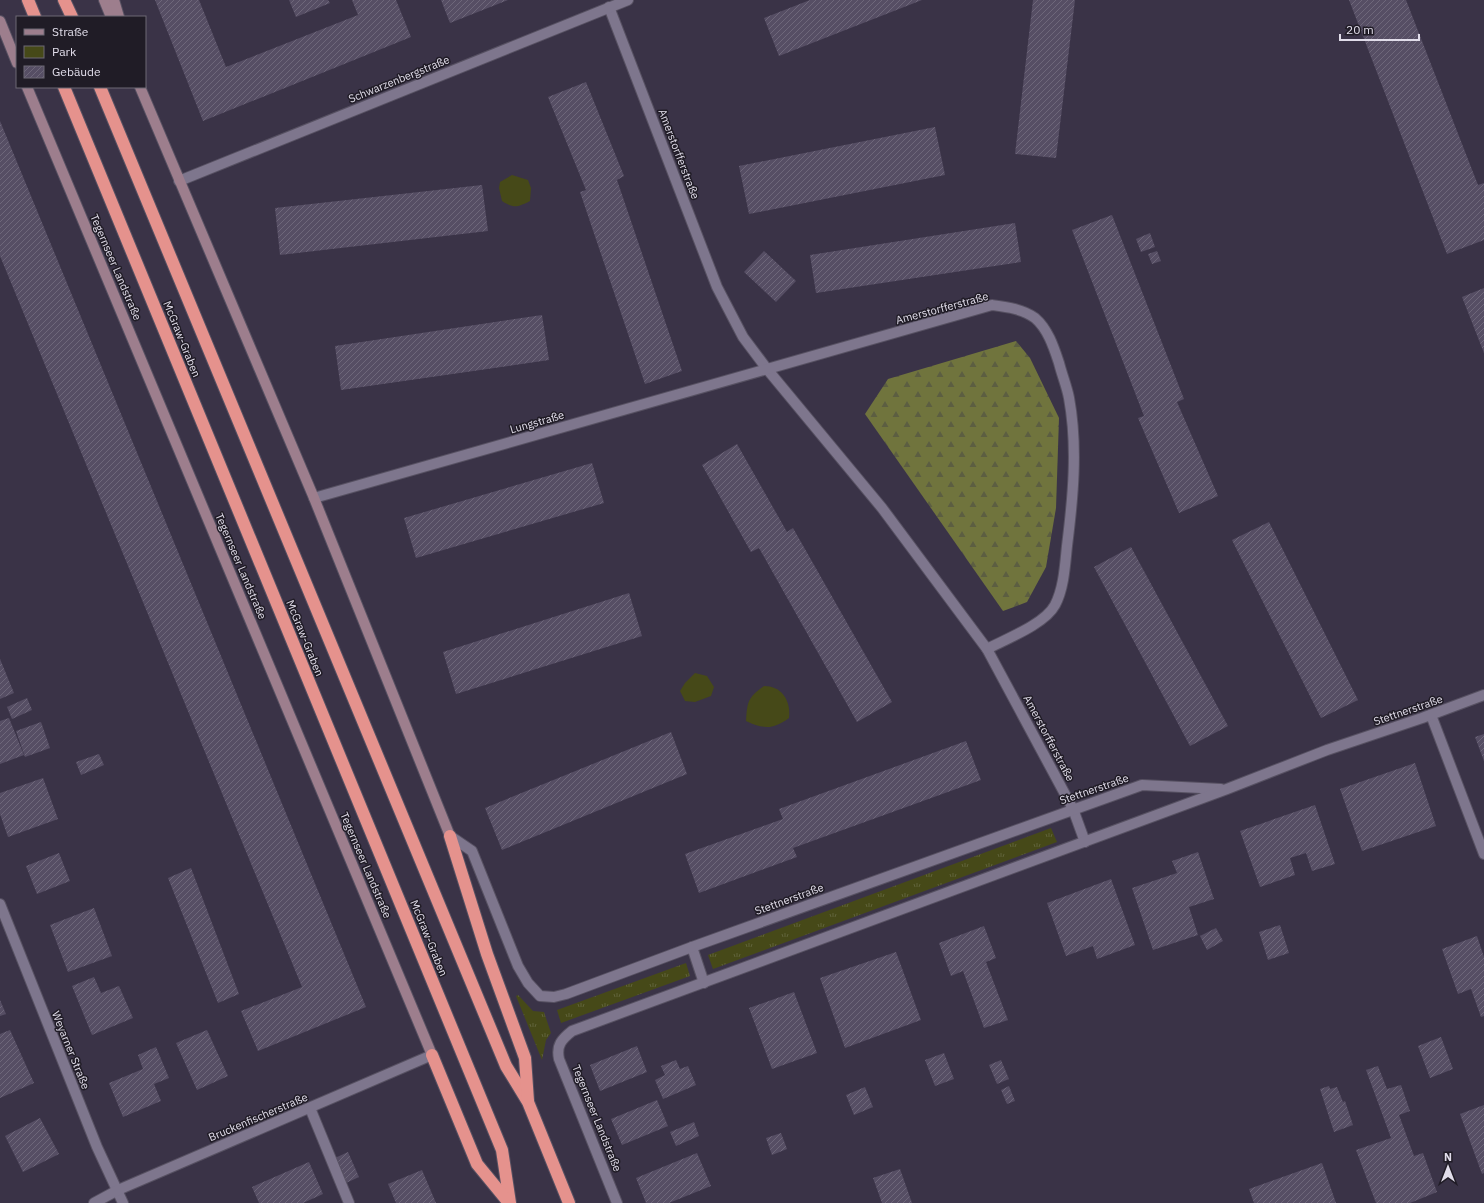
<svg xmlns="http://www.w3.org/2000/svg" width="1484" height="1203" viewBox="0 0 1484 1203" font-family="'IBM Plex Sans',sans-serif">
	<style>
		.grass { fill: url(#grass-tufts) }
		.forest { fill: url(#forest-firs) }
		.green { fill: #464918 }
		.building { fill: url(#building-hatch) }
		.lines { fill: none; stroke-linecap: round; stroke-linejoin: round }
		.lane-casing { stroke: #575162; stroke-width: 12 }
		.street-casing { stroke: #575162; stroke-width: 12 }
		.secondary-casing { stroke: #575162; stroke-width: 12 }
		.highway-casing { stroke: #575162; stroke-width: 14 }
		.lane { stroke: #7e768d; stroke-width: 10 }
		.street { stroke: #7e768d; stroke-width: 10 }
		.secondary { stroke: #9d7e8d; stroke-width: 10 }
		.highway { stroke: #e5928d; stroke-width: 12 }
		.labels { text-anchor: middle; stroke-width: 3; stroke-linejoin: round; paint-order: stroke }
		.street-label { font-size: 11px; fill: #e1ddea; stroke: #201c26 }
	</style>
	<defs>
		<pattern id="grass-tufts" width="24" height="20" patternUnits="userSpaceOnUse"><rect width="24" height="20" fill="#464918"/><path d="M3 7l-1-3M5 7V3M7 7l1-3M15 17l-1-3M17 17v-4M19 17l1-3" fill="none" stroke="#60633a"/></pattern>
		<pattern id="forest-firs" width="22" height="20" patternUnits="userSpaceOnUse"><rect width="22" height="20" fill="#70743d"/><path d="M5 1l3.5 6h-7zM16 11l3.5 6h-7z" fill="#5c5e41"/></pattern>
		<pattern id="building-hatch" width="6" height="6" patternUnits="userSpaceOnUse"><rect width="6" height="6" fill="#564e64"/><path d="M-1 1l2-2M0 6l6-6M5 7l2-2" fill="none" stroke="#6e677a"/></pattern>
	</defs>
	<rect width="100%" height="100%" fill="#3a3347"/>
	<!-- grass -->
	<g class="grass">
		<polygon points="1051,828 1057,842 713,969 708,955"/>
		<polygon points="686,963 690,976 561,1023 557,1010"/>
		<polygon points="518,995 533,1011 544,1012 551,1033 546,1040 542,1060 516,996"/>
	</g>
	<!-- forest -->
	<polygon class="forest" points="1016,341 1030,358 1059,418 1056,508 1046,567 1027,602 1003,611 865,414 888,379"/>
	<!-- green -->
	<g class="green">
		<path d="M512,175L528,180L531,188L530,201C518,207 514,209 502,201L499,188L500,182Z"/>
		<polygon points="695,673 707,676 714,687 711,696 695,702 685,701 680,691 685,683"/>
		<path d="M764,686C782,686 791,701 789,718C773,730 763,729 746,721C747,702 748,697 764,686Z"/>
	</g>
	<!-- building -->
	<g class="building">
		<polygon points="155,0 199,0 226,67 358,15 352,0 396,0 411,37 203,121"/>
		<polygon points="289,0 328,0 330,3 296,17"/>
		<polygon points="441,0 508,0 450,23"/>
		<polygon points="810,0 922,0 779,56 764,18"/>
		<polygon points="1033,0 1075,0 1056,158 1015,154"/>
		<polygon points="1349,0 1406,0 1478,185 1484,183 1484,240 1447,254"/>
		<polygon points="586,82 624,176 617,180 682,371 645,384 580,192 586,190 548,97"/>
		<polygon points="0,121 366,1007 258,1051 241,1011 302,987 0,256"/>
		<polygon points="935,127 945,175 749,214 739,166"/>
		<polygon points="482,185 488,231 280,255 275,208"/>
		<polygon points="1112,215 1184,399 1177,402 1218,496 1179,513 1138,418 1144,416 1072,230"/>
		<polygon points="1015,223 1021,262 816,293 810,255"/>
		<polygon points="1150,233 1155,247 1141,252 1136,239"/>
		<polygon points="764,251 796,281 776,302 744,272"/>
		<polygon points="1157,251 1161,261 1152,264 1148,254"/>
		<polygon points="1484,288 1484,353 1462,297"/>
		<polygon points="542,315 549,360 341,390 335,346"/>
		<polygon points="737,444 787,532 793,528 892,702 857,722 759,548 751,552 702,465"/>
		<polygon points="592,463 604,503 416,558 404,518"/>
		<polygon points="1269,522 1358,700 1321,718 1232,540"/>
		<polygon points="1131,547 1228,726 1190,746 1094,567"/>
		<polygon points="629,593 642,636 456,694 443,652"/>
		<polygon points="0,659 14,693 0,699"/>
		<polygon points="27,698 32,710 12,719 7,707"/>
		<polygon points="9,718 24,755 0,764 0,721"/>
		<polygon points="41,722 50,748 25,757 16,731"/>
		<polygon points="671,732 687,774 502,850 485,808"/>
		<polygon points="1484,734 1484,761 1475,737"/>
		<polygon points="966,741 981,780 793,848 797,857 699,893 685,854 783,819 779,809"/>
		<polygon points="99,754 104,765 81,775 76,762"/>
		<polygon points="1415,763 1436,826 1362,851 1340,789"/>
		<polygon points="43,778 58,819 8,837 0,814 0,793"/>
		<polygon points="1315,805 1335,864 1312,871 1306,853 1290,858 1295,875 1260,887 1240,831"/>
		<polygon points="1198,852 1214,899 1189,907 1198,935 1153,950 1132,888 1177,873 1172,861"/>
		<polygon points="59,853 70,881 37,894 26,866"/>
		<polygon points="191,868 239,994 218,1003 168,878"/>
		<polygon points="1111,879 1135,945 1097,959 1093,946 1066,956 1047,903"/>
		<polygon points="94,908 112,956 68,972 50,925"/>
		<polygon points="1280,925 1289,953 1268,960 1259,932"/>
		<polygon points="984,926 996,958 986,962 1008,1020 984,1028 963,971 951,976 939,943"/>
		<polygon points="1216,928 1223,941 1207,950 1200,936"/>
		<polygon points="1477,936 1484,957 1484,1016 1481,1017 1471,989 1458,994 1442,949"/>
		<polygon points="896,952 921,1020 845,1048 820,978"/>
		<polygon points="94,977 101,993 119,986 133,1018 92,1035 72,986"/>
		<polygon points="794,992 817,1053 772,1069 749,1008"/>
		<polygon points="0,1000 6,1014 0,1016"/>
		<polygon points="10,1030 34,1083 0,1098 0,1034"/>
		<polygon points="207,1030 228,1076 197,1090 176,1043"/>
		<polygon points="1441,1037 1453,1069 1430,1078 1418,1046"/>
		<polygon points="637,1046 647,1072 600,1091 590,1065"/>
		<polygon points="156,1047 169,1078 154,1084 161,1101 123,1117 109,1083 143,1069 138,1055"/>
		<polygon points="944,1053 954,1079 935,1086 925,1060"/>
		<polygon points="676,1060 680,1069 688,1066 696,1085 663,1099 655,1080 665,1075 661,1066"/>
		<polygon points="1001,1060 1009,1079 997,1084 989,1065"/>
		<polygon points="1378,1066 1387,1089 1401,1085 1410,1111 1399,1115 1414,1156 1423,1153 1437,1192 1410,1203 1376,1203 1356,1150 1391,1138 1366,1070"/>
		<polygon points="1009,1086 1015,1101 1007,1104 1001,1090"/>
		<polygon points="1329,1086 1330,1089 1337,1087 1343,1102 1345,1101 1353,1125 1334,1132 1320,1089"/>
		<polygon points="865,1087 873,1107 854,1115 846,1095"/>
		<polygon points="657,1100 668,1126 622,1145 611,1119"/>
		<polygon points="1484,1105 1484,1173 1482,1174 1460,1114"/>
		<polygon points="40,1118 59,1154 23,1172 5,1136"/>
		<polygon points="694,1122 699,1136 676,1146 670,1132"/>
		<polygon points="781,1133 787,1149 772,1155 766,1138"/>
		<polygon points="348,1152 359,1177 346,1183 335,1158"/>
		<polygon points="697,1153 711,1186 669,1203 646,1203 636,1178"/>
		<polygon points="309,1162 323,1194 303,1203 259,1203 252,1187"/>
		<polygon points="1322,1163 1336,1203 1254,1203 1249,1189"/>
		<polygon points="900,1169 912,1203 882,1203 873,1178"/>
		<polygon points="422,1170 436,1203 396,1203 388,1184"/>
	</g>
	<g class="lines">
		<defs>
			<g id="lane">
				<polyline points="692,947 704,983"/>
				<polyline points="310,1108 349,1203"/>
			</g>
			<g id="street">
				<polyline points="609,7 717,287 743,337 767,369 882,508 987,649 1073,809 1085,842"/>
				<polyline points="179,181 628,0"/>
				<path d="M314,498L992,305C1007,307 1023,309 1035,318C1048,329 1054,348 1059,363C1062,375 1067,387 1069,398C1078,447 1073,498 1067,546C1065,565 1064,588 1055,605C1045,624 1006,639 987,649"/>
				<polyline points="1431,715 1484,854"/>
				<polyline points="450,836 472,851 518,966 528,983 540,996 554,997 566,994 692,947 1142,785 1221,789"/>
				<polyline points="0,904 97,1147 123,1203"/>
				<polyline points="94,1203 118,1190 432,1055"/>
				<path d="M617,1203L559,1059C556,1045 562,1039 572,1031L1227,789L1327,750L1422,718L1484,695"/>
			</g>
			<g id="secondary">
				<polyline points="104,0 111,17"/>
				<polyline points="114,0 119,17"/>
				<polyline points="0,21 17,63"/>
				<polyline points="27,87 432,1055"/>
				<polyline points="140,87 314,498 450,836"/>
			</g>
			<g id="highway">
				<polyline points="28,0 35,17"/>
				<polyline points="64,0 72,17"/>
				<polyline points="64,87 502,1150 510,1203"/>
				<polyline points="100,87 506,1066 528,1102 569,1203"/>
				<polyline points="450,836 487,954 525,1058 528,1101"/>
				<polyline points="432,1055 477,1164 509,1203"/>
			</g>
		</defs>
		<!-- lane casing -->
		<use href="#lane" class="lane-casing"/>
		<!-- street casing -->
		<use href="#street" class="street-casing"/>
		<!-- secondary casing -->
		<use href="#secondary" class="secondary-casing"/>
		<!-- highway casing -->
		<use href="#highway" class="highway-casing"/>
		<!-- lane -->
		<use href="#lane" class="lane"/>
		<!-- street -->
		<use href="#street" class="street"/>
		<!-- secondary -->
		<use href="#secondary" class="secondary"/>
		<!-- highway -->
		<use href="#highway" class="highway"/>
	</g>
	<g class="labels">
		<!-- street labels -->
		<g class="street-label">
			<text transform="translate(399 79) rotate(-22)" y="4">Schwarzenbergstraße</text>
			<text transform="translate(679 154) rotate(69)" y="4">Amerstorfferstraße</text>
			<text transform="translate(116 267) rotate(67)" y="4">Tegernseer Landstraße</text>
			<text transform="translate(942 308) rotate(-15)" y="4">Amerstorfferstraße</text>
			<text transform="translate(182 339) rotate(68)" y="4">McGraw-Graben</text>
			<text transform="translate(537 422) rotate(-16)" y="4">Lungstraße</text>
			<text transform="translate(241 566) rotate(67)" y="4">Tegernseer Landstraße</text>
			<text transform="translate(305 638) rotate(68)" y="4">McGraw-Graben</text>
			<text transform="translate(1408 710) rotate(-19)" y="4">Stettnerstraße</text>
			<text transform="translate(1049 738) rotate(62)" y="4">Amerstorfferstraße</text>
			<text transform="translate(1094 789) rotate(-19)" y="4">Stettnerstraße</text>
			<text transform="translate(366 865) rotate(67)" y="4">Tegernseer Landstraße</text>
			<text transform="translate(789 899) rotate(-20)" y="4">Stettnerstraße</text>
			<text transform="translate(429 938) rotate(68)" y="4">McGraw-Graben</text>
			<text transform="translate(71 1050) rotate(68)" y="4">Weyarner Straße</text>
			<text transform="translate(258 1117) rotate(-23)" y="4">Bruckenfischerstraße</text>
			<text transform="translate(597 1118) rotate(68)" y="4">Tegernseer Landstraße</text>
		</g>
	</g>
	<!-- legend -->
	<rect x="16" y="16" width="130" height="72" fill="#201c26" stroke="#6d6974"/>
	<rect x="24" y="29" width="20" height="6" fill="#9d7e8d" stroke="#6d6974"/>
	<text x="52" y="36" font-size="12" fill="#e1ddea">Straße</text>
	<rect x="24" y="46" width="20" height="12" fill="#464918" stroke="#6d6974"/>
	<text x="52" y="56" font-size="12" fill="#e1ddea">Park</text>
	<rect x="24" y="66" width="20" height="12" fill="url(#building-hatch)" stroke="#6d6974"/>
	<text x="52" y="76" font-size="12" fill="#e1ddea">Gebäude</text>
	<!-- north arrow -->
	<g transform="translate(1448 1167)" stroke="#201c26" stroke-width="3" paint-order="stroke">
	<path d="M0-3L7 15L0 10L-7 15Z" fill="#e1ddea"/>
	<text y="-6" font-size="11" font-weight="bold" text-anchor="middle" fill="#e1ddea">N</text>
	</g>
	<!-- scale -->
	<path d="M1340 34v6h79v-6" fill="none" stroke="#e1ddea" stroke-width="2"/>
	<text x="1346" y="34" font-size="12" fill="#e1ddea" stroke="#201c26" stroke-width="3" paint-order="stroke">20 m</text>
</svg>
